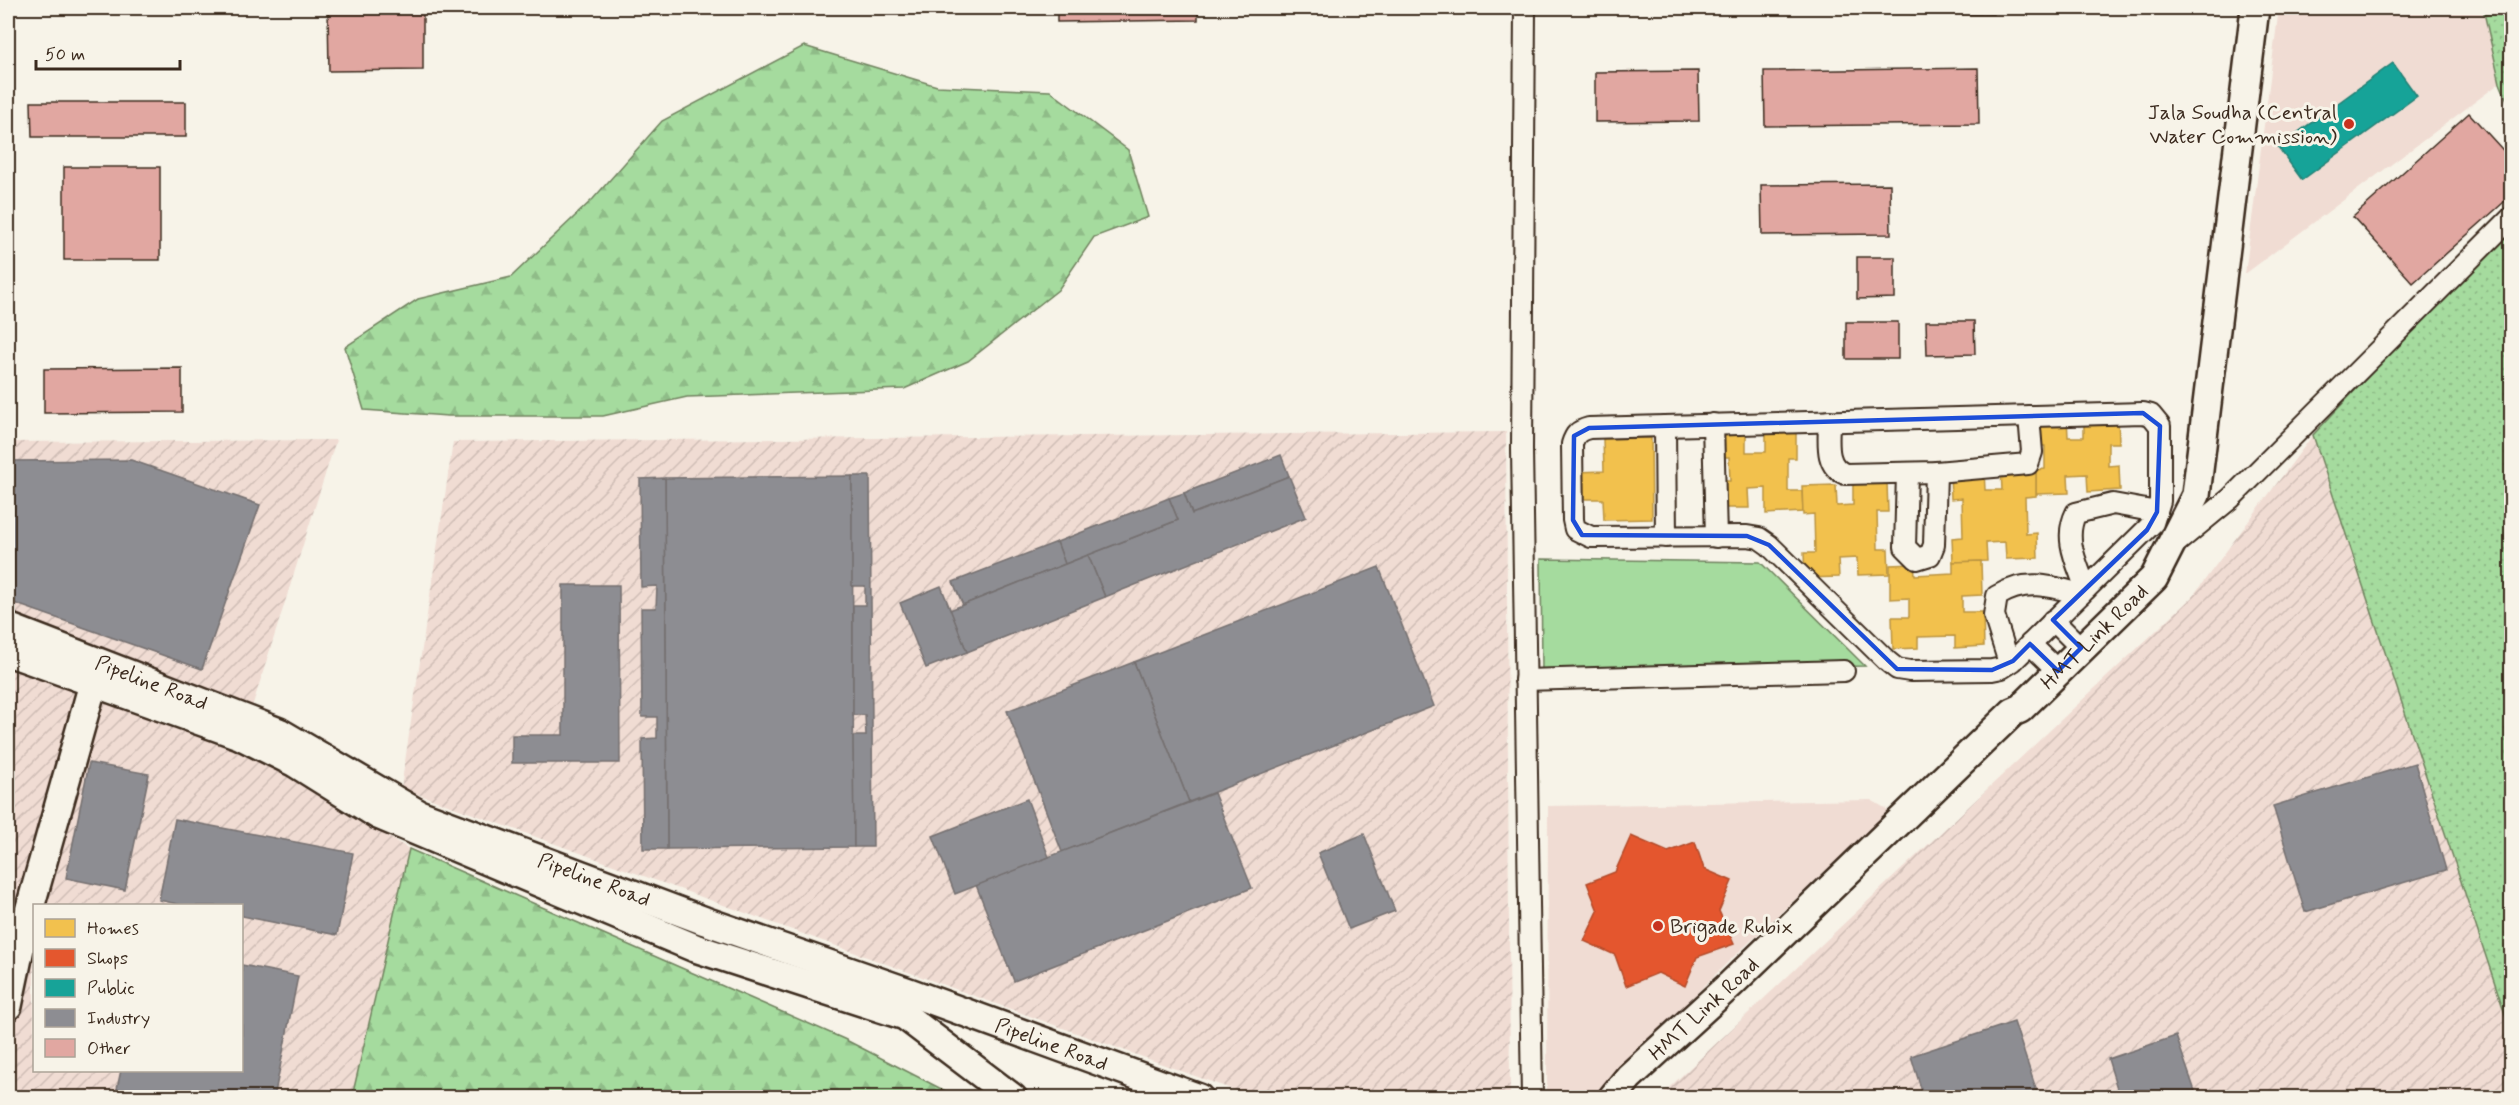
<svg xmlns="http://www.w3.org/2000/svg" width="2519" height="1105" viewBox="0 0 2519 1105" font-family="Mynerve,sans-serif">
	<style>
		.built { fill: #f0dcd3 }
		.industrial { fill: url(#industrial-furrows); fill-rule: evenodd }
		.grass { fill: url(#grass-dots); stroke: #70825e; stroke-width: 1.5 }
		.forest { fill: url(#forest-firs); stroke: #70825e; stroke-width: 1.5 }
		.park { fill: #a5db9e; stroke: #70825e; stroke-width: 1.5 }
		.homes { fill: #f2c14e; stroke: #bb9440; stroke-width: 1.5 }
		.shops { fill: #e4572e; stroke: #b14a29; stroke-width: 1.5 }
		.public { fill: #17a398; stroke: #227f73; stroke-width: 1.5 }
		.industry { fill: #8d8d92; stroke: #746f6f; stroke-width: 1.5 }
		.building { fill: #e1a7a1; stroke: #3b2a1e; stroke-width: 1.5 }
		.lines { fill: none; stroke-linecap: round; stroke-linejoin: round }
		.street-casing { stroke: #3b2a1e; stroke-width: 24 }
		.secondary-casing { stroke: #3b2a1e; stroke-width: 32 }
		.street { stroke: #f7f3e8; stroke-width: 20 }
		.secondary { stroke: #f7f3e8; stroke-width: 27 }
		.marked { fill: none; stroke: #1d4ed8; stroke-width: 4.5; stroke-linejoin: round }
		.poi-dot { fill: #c8321e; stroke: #f7f3e8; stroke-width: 2 }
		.labels { text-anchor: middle; stroke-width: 6; stroke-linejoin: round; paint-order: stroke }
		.poi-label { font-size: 21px; fill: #3b2a1e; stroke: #f7f3e8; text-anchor: end }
		.street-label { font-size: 21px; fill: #3b2a1e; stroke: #f7f3e8 }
	</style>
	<defs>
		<pattern id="industrial-furrows" width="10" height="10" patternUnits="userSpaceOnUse" patternTransform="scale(1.5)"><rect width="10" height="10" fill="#f0dcd3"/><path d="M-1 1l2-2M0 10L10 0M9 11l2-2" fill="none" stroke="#cfbdb5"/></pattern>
		<pattern id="grass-dots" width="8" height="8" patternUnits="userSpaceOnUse" patternTransform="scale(1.5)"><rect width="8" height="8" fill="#a5db9e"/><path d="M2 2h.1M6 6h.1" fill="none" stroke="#8fbc88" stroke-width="1.8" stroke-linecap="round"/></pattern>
		<pattern id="forest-firs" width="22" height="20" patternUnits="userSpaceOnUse" patternTransform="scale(1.5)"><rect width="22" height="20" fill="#a5db9e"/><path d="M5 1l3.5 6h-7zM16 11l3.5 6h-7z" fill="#8fbc88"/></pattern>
	</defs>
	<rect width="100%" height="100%" fill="#f7f3e8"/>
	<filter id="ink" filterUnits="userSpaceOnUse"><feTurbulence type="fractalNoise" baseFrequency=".0167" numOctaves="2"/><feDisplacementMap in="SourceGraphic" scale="12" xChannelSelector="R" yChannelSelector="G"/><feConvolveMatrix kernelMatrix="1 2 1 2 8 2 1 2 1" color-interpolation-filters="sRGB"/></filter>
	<g filter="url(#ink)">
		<!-- built -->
		<g class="built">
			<polygon points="2279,8 2483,8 2500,83 2245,274"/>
			<polygon points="1871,800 1890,811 1726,964 1593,1097 1547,1098 1548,806"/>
		</g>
		<!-- industrial -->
		<g class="industrial">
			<polygon points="1506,432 1510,1097 1253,1097 401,788 453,442"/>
			<polygon points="2313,435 2511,1032 2511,1097 1658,1098 2192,597"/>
			<path d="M336,440L252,707L36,627L409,849L352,1097H8V442ZM34,906H242V1070H34Z"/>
		</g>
		<!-- grass -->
		<g class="grass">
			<polygon points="2483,8 2511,8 2511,110 2500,83"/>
			<polygon points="2511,225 2511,1032 2313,435"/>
		</g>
		<!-- forest -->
		<g class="forest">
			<polygon points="804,46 937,86 1050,91 1128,150 1148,217 1094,237 1058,290 968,361 904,389 687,397 603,416 448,416 364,410 345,347 418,299 511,277 593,199 662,121"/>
			<polygon points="409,849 844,1039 957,1097 352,1097"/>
		</g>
		<!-- park -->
		<polygon class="park" points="1541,559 1760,562 1865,666 1542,672"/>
		<!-- homes -->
		<g class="homes">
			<polygon points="2118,415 2119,443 2108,443 2108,466 2119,465 2120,490 2088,492 2087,474 2068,475 2069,493 2036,494 2036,470 2045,469 2045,446 2034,446 2033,418 2067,417 2068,437 2084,437 2084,416"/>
			<polygon points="1766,431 1796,431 1796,458 1788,458 1788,491 1802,491 1803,512 1766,514 1766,488 1748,489 1749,508 1717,508 1716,481 1730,481 1729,457 1717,457 1717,433 1746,432 1746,452 1766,452"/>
			<polygon points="1651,438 1652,519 1604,520 1603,499 1577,499 1577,472 1604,471 1603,439"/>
			<polygon points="2036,468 2036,496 2025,497 2026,534 2037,533 2038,558 2006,559 2005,542 1986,543 1987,561 1953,562 1952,538 1963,537 1962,498 1951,499 1950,471 1984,470 1985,490 2002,490 2001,469"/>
			<polygon points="1887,483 1888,512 1877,512 1878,549 1888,549 1889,574 1858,575 1857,558 1838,559 1839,577 1805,578 1804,553 1815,553 1814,514 1803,515 1802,486 1836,485 1837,506 1853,505 1853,484"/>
			<polygon points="1981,561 1982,595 1962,596 1962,612 1983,612 1984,646 1955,648 1955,636 1918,637 1918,648 1893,649 1892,617 1909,617 1909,598 1890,599 1890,565 1914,564 1915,575 1953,573 1953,562"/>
		</g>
		<!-- shops -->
		<polygon class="shops" points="1631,836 1668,852 1695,842 1704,869 1732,881 1719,911 1734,944 1697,957 1685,986 1658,973 1626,986 1615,955 1584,941 1598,911 1587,883 1615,872"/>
		<!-- public -->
		<polygon class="public" points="2393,63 2417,96 2302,180 2278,147"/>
		<!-- industry -->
		<g class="industry">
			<polygon points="1281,455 1289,476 1192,514 1184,493"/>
			<polygon points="131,460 260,505 202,669 8,601 8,461"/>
			<polygon points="852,476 854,847 667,849 665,478"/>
			<polygon points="852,476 870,476 873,847 854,847 853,736 866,736 865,715 853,715 853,605 865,605 865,586 852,586"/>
			<polygon points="1289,476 1306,517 1105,597 1088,555 1178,520 1169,498 1184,493 1192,514"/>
			<polygon points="665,478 667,849 643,849 642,739 657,738 657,717 642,717 641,608 656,608 657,586 641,587 640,479"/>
			<polygon points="1169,498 1178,520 1065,564 1057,542"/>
			<polygon points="1057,542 1065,564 963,605 953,582"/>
			<polygon points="1088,555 1105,597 967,652 950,610"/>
			<polygon points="1379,567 1434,706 1189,802 1134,662"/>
			<polygon points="563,585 619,585 620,763 512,763 512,735 563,735"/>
			<polygon points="941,586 967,652 926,668 900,603"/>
			<polygon points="1134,662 1189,802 1062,852 1007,711"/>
			<polygon points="89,763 149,774 125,890 66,878"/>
			<polygon points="2415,763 2446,870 2305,912 2273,806"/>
			<polygon points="1214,793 1252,888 1014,981 976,885"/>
			<polygon points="1027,799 1049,857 955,894 933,836"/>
			<polygon points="175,819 353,853 337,935 242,916 242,906 186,906 159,900"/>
			<polygon points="1364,834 1395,911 1349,929 1318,853"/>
			<polygon points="242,965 298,976 274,1098 115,1098 121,1070 242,1070"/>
			<polygon points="2014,1022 2039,1098 1924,1098 1911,1056"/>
			<polygon points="2176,1036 2197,1097 2120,1098 2108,1059"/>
		</g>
		<!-- building -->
		<g class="building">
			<polygon points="328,8 423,8 423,70 329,71"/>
			<polygon points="1057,8 1198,8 1198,20 1057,22"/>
			<rect x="1911" y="8" width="82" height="6"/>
			<polygon points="1978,68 1979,124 1765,126 1764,71"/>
			<polygon points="1698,71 1699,121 1595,122 1595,72"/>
			<polygon points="31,102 186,102 186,137 32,137"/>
			<polygon points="2469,113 2512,160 2512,195 2413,283 2353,217"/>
			<rect x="64" y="167" width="96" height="93"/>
			<polygon points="1890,184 1891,234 1762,235 1761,185"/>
			<polygon points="1857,257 1895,257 1895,298 1857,299"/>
			<polygon points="1926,321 1974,321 1975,354 1927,355"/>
			<rect x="1846" y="322" width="52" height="37"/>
			<polygon points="182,368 182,412 44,413 44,369"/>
		</g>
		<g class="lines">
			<defs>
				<g id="street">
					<polyline points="1525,8 1522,449 1532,1098"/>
					<path d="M2143,413L2151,415L2160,426V501L2153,523L2013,661L2002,668L1992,670L1910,671L1897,669L1887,661L1769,545L1759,538L1747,536L1591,537L1575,529L1573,520L1572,444C1575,434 1578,431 1589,428Z"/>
					<path d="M1829,421C1829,440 1824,466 1845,474L1936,472L2028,464L2032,452L2029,416"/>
					<polyline points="1713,424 1716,537"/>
					<polyline points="1665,426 1666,537"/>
					<polyline points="1907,473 1905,547 1917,559 1930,555 1934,545 1936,472"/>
					<polyline points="2175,544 2231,498 2512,217"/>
					<path d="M2086,589C2077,563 2063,539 2076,513L2113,504L2157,512"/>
					<polyline points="2053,620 2081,648"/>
					<polyline points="2030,644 2058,671"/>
					<path d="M2009,663L1994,615L1997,596C2025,578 2051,586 2081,594"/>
					<polyline points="1525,680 1844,671"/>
				</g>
				<g id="secondary">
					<path id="s1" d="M8,627L279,732L419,814L705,921L909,992L1199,1098"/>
					<polyline points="8,652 239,735 295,763 378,815 695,948 905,1016 1013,1098"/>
					<polyline points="8,1006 24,929 98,666"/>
					<path id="s2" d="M1612,1098L1629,1077L1731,984L2013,712L2020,709L2154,578L2196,495L2255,8"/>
				</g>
			</defs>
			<!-- street casing -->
			<use href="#street" class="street-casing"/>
			<!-- secondary casing -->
			<use href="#secondary" class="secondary-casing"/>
			<!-- street -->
			<use href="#street" class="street"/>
			<!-- secondary -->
			<use href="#secondary" class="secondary"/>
		</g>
	</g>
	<!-- marked area -->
	<path class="marked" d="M2143,413L2160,426L2157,512L2147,530L2053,620L2081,648L2058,671L2030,644L2013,661L1992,670L1897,669L1769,545L1747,536L1582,535L1573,520L1574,436L1589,428Z"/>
	<!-- markers -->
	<g class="poi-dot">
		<circle cx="2349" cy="124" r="6"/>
		<circle cx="1658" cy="926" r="6"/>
	</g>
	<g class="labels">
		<!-- poi labels -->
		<g class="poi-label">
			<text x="2337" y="119">Jala Soudha (Central<tspan x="2337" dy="24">Water Commission)</tspan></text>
			<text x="1670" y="933" text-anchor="start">Brigade Rubix</text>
		</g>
		<!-- street labels -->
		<g class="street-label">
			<text dy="7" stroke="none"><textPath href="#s2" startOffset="668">HMT Link Road</textPath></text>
			<text dy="7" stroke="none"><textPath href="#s1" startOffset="154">Pipeline Road</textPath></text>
			<text dy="7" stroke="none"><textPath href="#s1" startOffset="640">Pipeline Road</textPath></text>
			<text dy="7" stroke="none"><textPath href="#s2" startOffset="128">HMT Link Road</textPath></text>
			<text dy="7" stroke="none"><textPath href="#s1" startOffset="1126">Pipeline Road</textPath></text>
		</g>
	</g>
	<!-- margin -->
	<rect width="2519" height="1105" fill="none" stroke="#f7f3e8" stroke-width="30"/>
	<rect x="15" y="15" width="2489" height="1075" fill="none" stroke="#3b2a1e" stroke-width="2" filter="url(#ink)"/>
	<!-- legend -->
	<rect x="33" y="904" width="210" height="168" fill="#f7f3e8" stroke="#aca397" stroke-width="1.5"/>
	<rect x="45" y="919" width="30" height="18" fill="#f2c14e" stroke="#aca397" stroke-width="1.5"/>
	<text x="87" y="934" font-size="18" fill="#3b2a1e">Homes</text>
	<rect x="45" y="949" width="30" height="18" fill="#e4572e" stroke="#aca397" stroke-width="1.5"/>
	<text x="87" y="964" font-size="18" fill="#3b2a1e">Shops</text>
	<rect x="45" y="979" width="30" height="18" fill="#17a398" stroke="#aca397" stroke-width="1.5"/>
	<text x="87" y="994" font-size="18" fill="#3b2a1e">Public</text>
	<rect x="45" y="1009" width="30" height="18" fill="#8d8d92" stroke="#aca397" stroke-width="1.5"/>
	<text x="87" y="1024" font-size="18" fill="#3b2a1e">Industry</text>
	<rect x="45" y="1039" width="30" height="18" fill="#e1a7a1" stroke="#aca397" stroke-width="1.5"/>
	<text x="87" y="1054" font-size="18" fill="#3b2a1e">Other</text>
	<!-- scale -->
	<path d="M36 60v9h144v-9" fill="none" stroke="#3b2a1e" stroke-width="3"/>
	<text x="45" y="60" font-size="18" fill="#3b2a1e" stroke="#f7f3e8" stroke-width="4.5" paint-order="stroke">50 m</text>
</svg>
